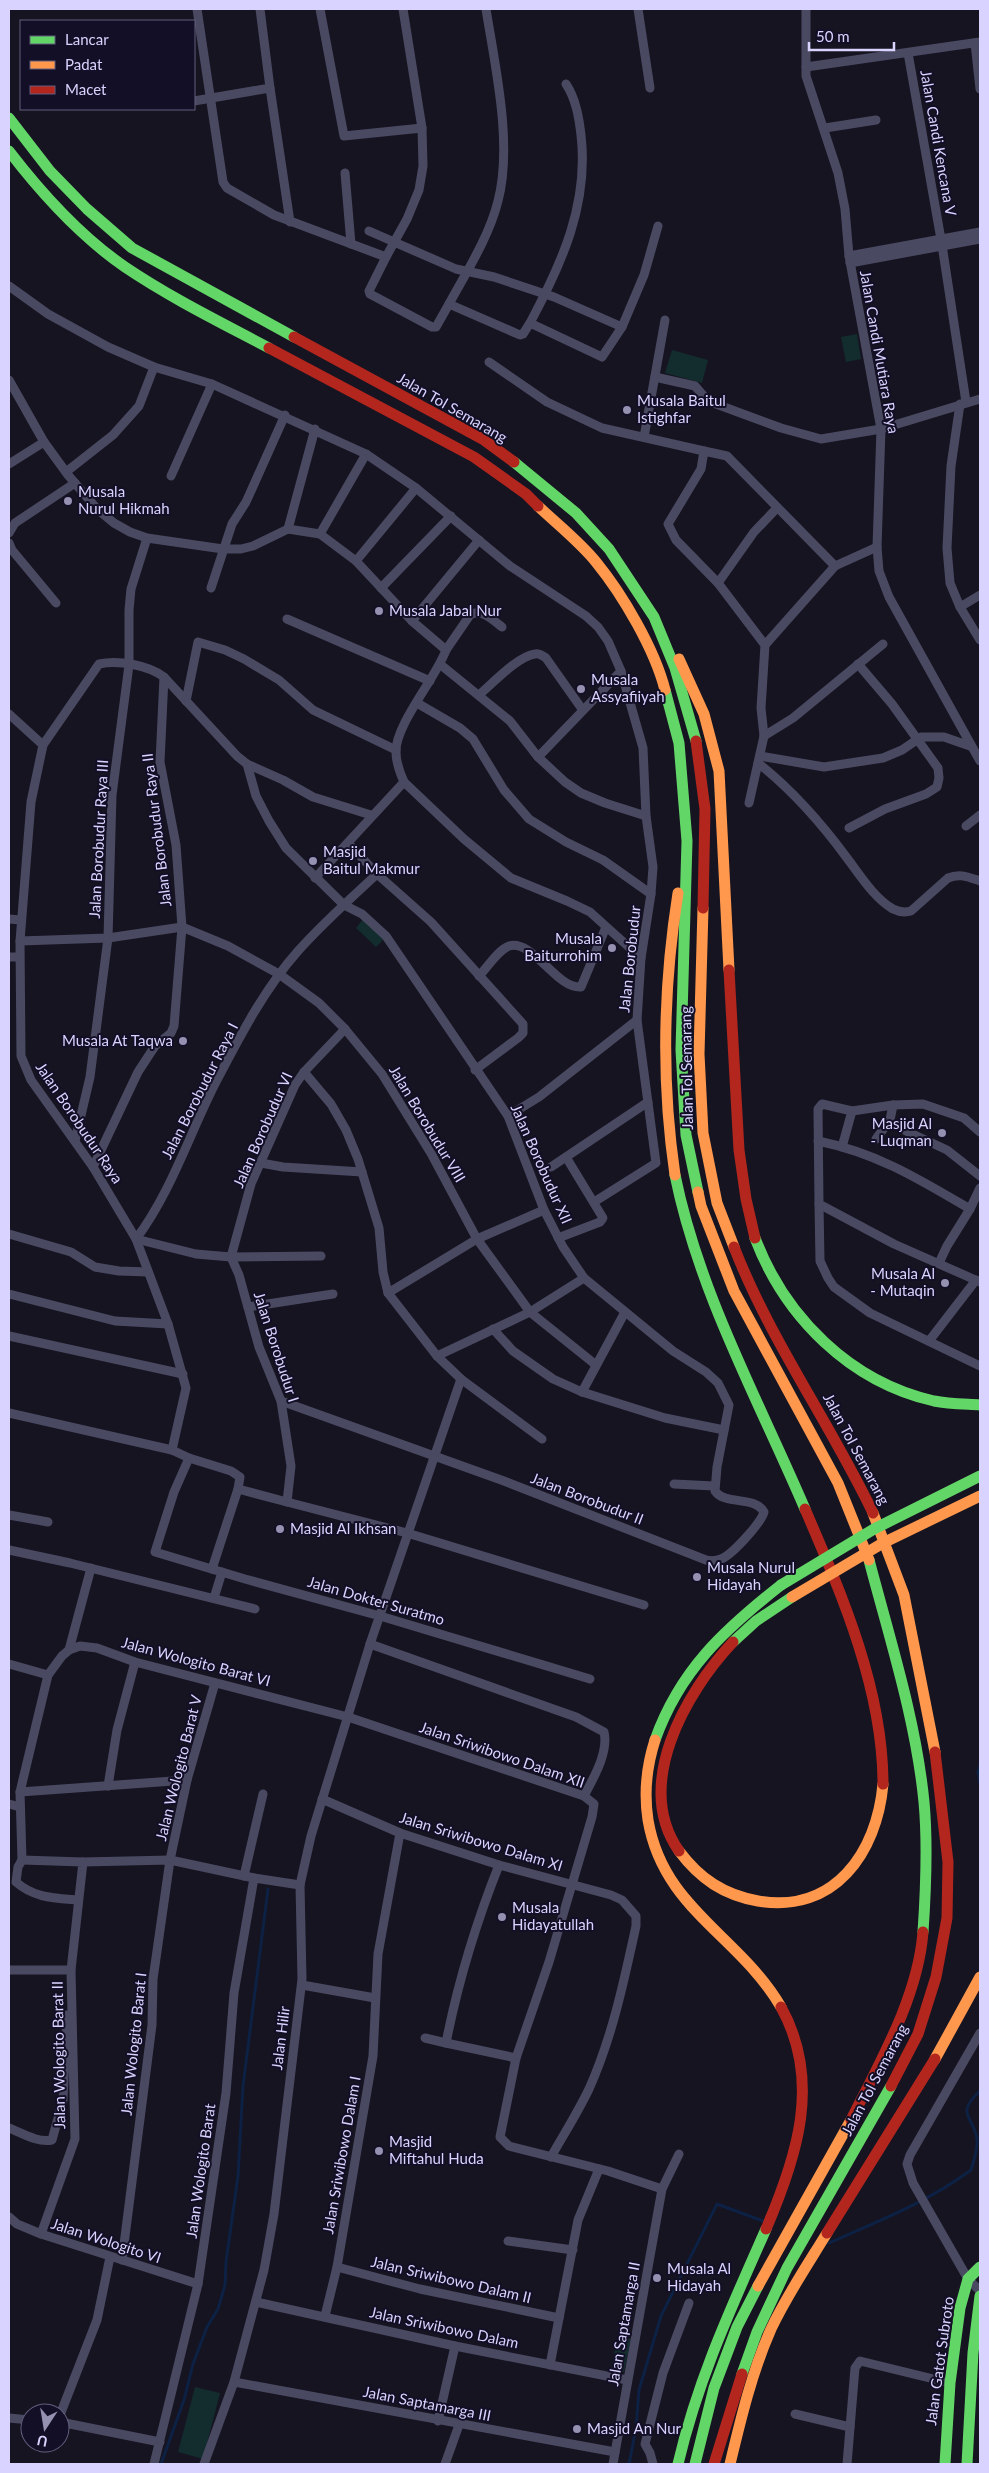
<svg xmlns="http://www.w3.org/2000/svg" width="989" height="2473" viewBox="0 0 989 2473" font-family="Lato,sans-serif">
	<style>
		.green { fill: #132c2d }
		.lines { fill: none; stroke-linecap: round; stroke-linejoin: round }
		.stream { stroke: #0d2144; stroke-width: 3 }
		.street { stroke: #4a4962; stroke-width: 9 }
		.fast { stroke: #63d668; stroke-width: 11 }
		.slow { stroke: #ff974d; stroke-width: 11 }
		.jam { stroke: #b3261e; stroke-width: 11 }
		.fast-bridge { stroke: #63d668; stroke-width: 11 }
		.slow-bridge { stroke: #ff974d; stroke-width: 11 }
		.poi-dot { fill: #9591b1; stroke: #130f26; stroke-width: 2 }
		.labels { text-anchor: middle; stroke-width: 4; stroke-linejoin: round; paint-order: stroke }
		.street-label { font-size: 15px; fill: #d9d4ff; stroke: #130f26 }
		.poi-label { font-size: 15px; fill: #d9d4ff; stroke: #130f26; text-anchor: start }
	</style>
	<rect width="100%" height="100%" fill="#161421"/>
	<!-- green -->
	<g class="green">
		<polygon points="857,334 861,359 846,362 841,337"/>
		<polygon points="672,350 708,360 702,383 665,373"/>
		<polygon points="364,918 385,938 376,947 356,928"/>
		<polygon points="618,2336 631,2339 624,2372 611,2369"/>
		<polygon points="195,2387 220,2393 203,2459 178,2452"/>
	</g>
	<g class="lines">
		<!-- stream -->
		<g class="stream">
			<polyline points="980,1766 978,1772 980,1783"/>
			<path d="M829,2243C878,2221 928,2202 971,2170C974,2161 978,2149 977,2139C974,2116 954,2115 980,2091"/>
			<polyline points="161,2464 184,2400 193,2364 207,2327 218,2309 225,2285 226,2262 238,2176 243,2086 268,1889"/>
			<polyline points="629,2464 636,2428 639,2390 661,2316 717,2204 763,2221"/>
		</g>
		<!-- street -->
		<g class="street">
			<polyline points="197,9 223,182 227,188 274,215 386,257 369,291 370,294 432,327 436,327 449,304 520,335 523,334 530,323 602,357 622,327"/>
			<polyline points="320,9 344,136 422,128"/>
			<polyline points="638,9 650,88"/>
			<polyline points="806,9 806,76 838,173 845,209 849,256 881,429 877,547 879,571 889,597 980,761"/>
			<polyline points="975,43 980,89"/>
			<polyline points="908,53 942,245 966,402"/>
			<polyline points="806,67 980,42"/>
			<polyline points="270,88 290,222"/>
			<polyline points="194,101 270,88 260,9"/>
			<polyline points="825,128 876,120"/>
			<polyline points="345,173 351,244"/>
			<polyline points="369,231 456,269 494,277 554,297 622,327 644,275 658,226"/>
			<polyline points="849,256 980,232"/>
			<polyline points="386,257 407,219 419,190 423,166 422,128 403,9"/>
			<polyline points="850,263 980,239"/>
			<polyline points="9,286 48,314 108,347 154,367 212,384 366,454 416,488 510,566 586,616 598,627 608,641 621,671 643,748 646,816 653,867 651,894 641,958 637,1020 656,1163 594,1202"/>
			<path d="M449,304C467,271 489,237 498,201C513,144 495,66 486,9"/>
			<path d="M530,323C562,263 589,204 581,135C579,118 576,99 566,84"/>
			<polyline points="489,362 547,402 602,428 704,451"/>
			<polyline points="655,377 695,386 708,401 781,428 821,439 881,429 980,399"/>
			<path d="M9,380L44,442L68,475L97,509L114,523L130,532L147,538L223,549H241L253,546L288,529L320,534L356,561L412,621L446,650C436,678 395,725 396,752C396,763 400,773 404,782L315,878"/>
			<polyline points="960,404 951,466 947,548 950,583 960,607 980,640"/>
			<polyline points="644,437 665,320"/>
			<polyline points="9,464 44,442"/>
			<polyline points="66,472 113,435 139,406 154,367"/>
			<polyline points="171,476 212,384"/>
			<polyline points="288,529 315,429"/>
			<polyline points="9,533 15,523 75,483"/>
			<polyline points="320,534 366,454"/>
			<polyline points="9,543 12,550 56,603"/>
			<polyline points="356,561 416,488"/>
			<polyline points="718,583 754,532 777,508"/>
			<polyline points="211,588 232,524 246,502 285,415"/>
			<polyline points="381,588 451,516"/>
			<polyline points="960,607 980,595"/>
			<polyline points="287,619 430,681"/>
			<polyline points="412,621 479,540"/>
			<polyline points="765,645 835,566 877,547"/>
			<path d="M446,650L470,615C481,608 493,620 502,627"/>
			<polyline points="441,665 510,721 538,757 565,782 581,793 605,803 646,816"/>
			<path d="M479,695C492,684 518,656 535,654C539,653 543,656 546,658L582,709"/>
			<polyline points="186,701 198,642 225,650 244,659 279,680 313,710 396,750"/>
			<polyline points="417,703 460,728 473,739 504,790 529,819 566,842 603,860 651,894"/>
			<polyline points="9,714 43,745"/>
			<polyline points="764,736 793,718 883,644"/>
			<polyline points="760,756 824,767 883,758 902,750 921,737 944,737 970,746"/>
			<polyline points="538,757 621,671"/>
			<path d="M758,763C791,789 822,824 847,858C860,875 874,898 893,909C899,912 904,913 911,911L948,878C960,873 968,877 980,881"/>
			<polyline points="247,764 283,780 313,797 371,815"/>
			<polyline points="404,782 464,839 511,878 567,901 590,912 641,958"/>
			<polyline points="749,803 764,736 761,708 765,645 718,583 676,540 668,524 701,469 704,451 727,456 835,566"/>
			<polyline points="966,826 980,815"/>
			<polyline points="849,828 885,809 926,794 937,787 939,778 938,768 892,704 858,664"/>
			<polyline points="348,843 377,874 431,922 523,1024 523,1033 518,1038 475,1070"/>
			<polyline points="9,919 21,920"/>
			<polyline points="20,941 108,938 182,927 228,946 279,974 319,1003 345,1029 382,1074 432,1155 477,1239 530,1312 596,1365"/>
			<polyline points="9,957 19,957"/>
			<path d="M479,976C487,968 498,950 509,946C533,939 556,989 581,987L606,927"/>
			<polyline points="304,1072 331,1104 346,1130 358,1159 379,1228 383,1272 388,1293 437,1356 461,1379 542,1439"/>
			<polyline points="508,1116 539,1097 637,1020"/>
			<polyline points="906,1131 947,1150 980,1176"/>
			<polyline points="980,1132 964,1118 923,1104 893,1105 852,1111 822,1104 818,1109 819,1204 894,1244 980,1282"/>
			<polyline points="876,1139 890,1120 893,1105"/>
			<polyline points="75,1141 90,1077 108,938 112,795 129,665 129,610 131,589 147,538"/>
			<path d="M818,1141C877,1153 919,1179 970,1209L947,1246L939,1263"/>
			<polyline points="842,1147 852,1111"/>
			<polyline points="261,1163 283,1167 362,1172"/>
			<polyline points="93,1167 138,1072 155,1046 171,1033 174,1026 182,927 176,845 160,762 164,677"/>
			<polyline points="551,1167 648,1102"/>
			<polyline points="819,1204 820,1261 828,1278 834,1287 870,1313 980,1366"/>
			<polyline points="970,1209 980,1188"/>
			<polyline points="9,1234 71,1252 95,1267 119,1271 148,1272"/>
			<polyline points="558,1238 600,1222 603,1218 566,1157"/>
			<path d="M136,1239C172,1191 190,1132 217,1080C240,1036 265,988 298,951C322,924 350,899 377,874"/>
			<polyline points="136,1239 196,1254 231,1257 321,1256"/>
			<polyline points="231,1257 239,1275 259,1347 281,1401 291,1466 287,1502 407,1533 644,1605"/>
			<polyline points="231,1257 251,1184 295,1085 304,1072 345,1029"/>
			<polyline points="388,1293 477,1239 544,1210"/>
			<polyline points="9,1294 115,1321 168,1324"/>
			<polyline points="248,1307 333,1294"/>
			<polyline points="493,1329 513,1351 553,1379 582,1392 665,1418 724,1430"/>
			<polyline points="9,1336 183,1374"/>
			<polyline points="929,1341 976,1280"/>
			<polyline points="437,1356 530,1312 584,1278"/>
			<polyline points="582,1392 625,1312"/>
			<polyline points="9,1413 172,1450 189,1458 174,1492 155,1552 245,1579 380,1616 590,1679"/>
			<path d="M172,1450L186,1388L168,1324L136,1239L93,1167L31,1080L21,1056L20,941L31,802L43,745L99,664C119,660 148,665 164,677L237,756L247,764L256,796L269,821L286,848L344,905L362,914L386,936L508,1116L544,1210L563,1247L584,1278L673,1351L706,1372L718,1383L729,1405L717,1467L715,1491C726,1506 754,1495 764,1512C761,1523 732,1555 721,1559C716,1561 711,1561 706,1560L504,1481L281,1401"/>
			<polyline points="189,1458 231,1471 240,1477 238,1489 212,1569"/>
			<polyline points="674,1484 714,1486"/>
			<polyline points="238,1489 287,1502"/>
			<polyline points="9,1515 48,1522"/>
			<polyline points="9,1550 70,1563 255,1609"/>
			<polyline points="214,1598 222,1572"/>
			<path d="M370,1644L576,1717L604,1732C609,1752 593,1779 584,1796"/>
			<polyline points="69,1650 91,1568"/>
			<polyline points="9,1664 48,1675"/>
			<polyline points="108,1786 117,1730 135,1662"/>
			<polyline points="20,1792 187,1780"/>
			<path d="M322,1799L400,1833L499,1865L611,1895L622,1900L636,1916V1926C624,1981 612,2038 589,2089C578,2112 564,2134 551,2157"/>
			<polyline points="9,1804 20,1807"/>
			<polyline points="22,1860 20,1792 48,1675 62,1656 69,1650 80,1646 97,1648 135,1662 348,1717 584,1796 594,1804 592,1817 549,1962 516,2058 500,2137 509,2146 608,2171 662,2189"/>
			<polyline points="22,1860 83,1862 71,1970 75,2139 41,2234"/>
			<path d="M22,1860L18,1867L16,1882C34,1898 54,1898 78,1900"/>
			<polyline points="83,1862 170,1860 254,1878 300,1885"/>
			<path d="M499,1865C476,1923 458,1982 446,2043L516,2058"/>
			<polyline points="244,1876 263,1794"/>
			<polyline points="9,1970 71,1970"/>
			<polyline points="302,1985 375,1998"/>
			<polyline points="980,2033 910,2155 907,2164 913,2183 968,2279 980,2291"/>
			<polyline points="425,2038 446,2043"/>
			<path d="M9,2128C22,2133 37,2143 52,2140L63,2100L67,2015"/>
			<polyline points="9,2217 17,2224 41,2234 198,2284"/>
			<polyline points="508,2241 573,2250"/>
			<polyline points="122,2260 152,2025 153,1979 170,1860 187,1780 215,1683"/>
			<polyline points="337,2267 420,2289 559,2318"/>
			<polyline points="256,2302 455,2346 627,2380"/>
			<polyline points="325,2316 337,2267 373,2056 378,1954 400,1833"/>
			<polyline points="550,2365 578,2220 599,2169"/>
			<polyline points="234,2382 615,2452"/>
			<polyline points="795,2414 850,2427"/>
			<polyline points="60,2415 97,2320 110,2257"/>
			<polyline points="9,2418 30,2420"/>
			<polyline points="438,2421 455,2346"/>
			<polyline points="60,2422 160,2442"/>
			<polyline points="154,2464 198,2284 226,2093 234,1993 254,1878"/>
			<polyline points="204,2464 234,2382 264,2270 274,2214 302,1979 300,1885 311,1836 370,1644 461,1379"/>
			<polyline points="445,2464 459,2425"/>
			<polyline points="613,2464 662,2189 679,2154"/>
			<polyline points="653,2464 650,2453 645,2444 663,2373 689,2303"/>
			<polyline points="847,2464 855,2368 860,2361 950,2383"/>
		</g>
		<!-- fast -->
		<g class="fast">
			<polyline points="9,118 50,171 87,209 132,248 294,337"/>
			<path d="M9,151C42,194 80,236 125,267C171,298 220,322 269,348"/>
			<polyline points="514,462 576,513 609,549 654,617 675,668 696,741"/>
			<polyline points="665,690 679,743 687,841 681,1050 686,1135 698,1192"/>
			<path d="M675,1175C699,1293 758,1399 805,1509"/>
			<path d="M755,1238C785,1317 850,1382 934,1401C949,1404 965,1404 980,1405"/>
			<path d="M869,1560C890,1640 916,1720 924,1802C928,1845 926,1888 923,1932"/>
			<polyline points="733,1642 756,1621 792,1597"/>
			<path d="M655,1740C680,1670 724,1630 781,1585"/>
			<polyline points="742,2374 757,2332 787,2268 891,2086"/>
			<path d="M678,2464C698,2379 731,2308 766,2229"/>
			<polyline points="695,2464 714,2388 737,2327 758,2286"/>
			<polyline points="945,2464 950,2383 960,2308 968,2279 980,2267"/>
			<polyline points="967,2464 973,2353 980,2296"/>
		</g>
		<!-- slow -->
		<g class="slow">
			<path d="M538,506C557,524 580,542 596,562C623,595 655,650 665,690"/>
			<polyline points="679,659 704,714 719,771 729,970"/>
			<polyline points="703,908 699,1054 703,1133 717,1203 734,1247"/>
			<path d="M675,1175C661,1080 663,988 678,893"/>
			<polyline points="698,1192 701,1206 734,1291 838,1483 869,1560"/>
			<polyline points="873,1513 904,1595 935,1752"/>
			<path d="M655,1740C647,1765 644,1794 648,1820C663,1909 739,1935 781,2007"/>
			<path d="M679,1851C700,1879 724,1895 758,1901C834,1914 877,1853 883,1784"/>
			<polyline points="935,2059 980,1977"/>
			<polyline points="758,2286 851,2120"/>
			<path d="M730,2464C741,2418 752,2372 771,2329C787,2295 808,2264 827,2233"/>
		</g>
		<!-- jam -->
		<g class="jam">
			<polyline points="294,337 484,440 514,462"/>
			<polyline points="269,348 474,457 526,494 538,506"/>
			<polyline points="696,741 705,809 703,908"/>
			<polyline points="729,970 739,1150 746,1199 755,1238"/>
			<path d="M734,1247C770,1340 830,1423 873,1513"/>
			<path d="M805,1509C842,1595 883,1689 883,1784"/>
			<path d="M679,1851C633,1785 685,1693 733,1642"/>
			<polyline points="891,2086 918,2034 936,1977 947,1918 948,1862 935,1752"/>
			<path d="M851,2120C880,2062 918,1997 923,1932"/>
			<path d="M766,2229C797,2157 822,2081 781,2007"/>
			<polyline points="827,2233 935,2059"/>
			<polyline points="714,2464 742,2374"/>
		</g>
		<!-- fast-bridge -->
		<polyline class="fast-bridge" points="781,1585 874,1529 980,1476"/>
		<!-- slow-bridge -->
		<polyline class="slow-bridge" points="792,1597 883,1543 980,1496"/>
	</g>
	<!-- markers -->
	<g class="poi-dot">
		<circle cx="627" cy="410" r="5"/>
		<circle cx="68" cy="501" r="5"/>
		<circle cx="379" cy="611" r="5"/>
		<circle cx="581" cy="689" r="5"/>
		<circle cx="313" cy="861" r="5"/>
		<circle cx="612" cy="948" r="5"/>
		<circle cx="183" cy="1041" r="5"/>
		<circle cx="942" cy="1133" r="5"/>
		<circle cx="945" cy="1283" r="5"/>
		<circle cx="280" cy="1529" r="5"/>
		<circle cx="697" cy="1577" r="5"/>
		<circle cx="502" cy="1917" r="5"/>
		<circle cx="379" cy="2151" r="5"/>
		<circle cx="657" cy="2278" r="5"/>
		<circle cx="577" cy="2429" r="5"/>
	</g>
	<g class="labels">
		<!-- street labels -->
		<g class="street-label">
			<text transform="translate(938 143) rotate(80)" y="5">Jalan Candi Kencana V</text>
			<text transform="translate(879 352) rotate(80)" y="5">Jalan Candi Mutiara Raya</text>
			<text transform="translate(452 408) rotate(30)" y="5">Jalan Tol Semarang</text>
			<text transform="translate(157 830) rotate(-97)" y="5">Jalan Borobudur Raya II</text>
			<text transform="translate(99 839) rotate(-87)" y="5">Jalan Borobudur Raya III</text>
			<text transform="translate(630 959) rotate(-84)" y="5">Jalan Borobudur</text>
			<text transform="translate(687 1068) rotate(-91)" y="5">Jalan Tol Semarang</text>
			<text transform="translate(200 1091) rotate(-63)" y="5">Jalan Borobudur Raya I</text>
			<text transform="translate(79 1123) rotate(56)" y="5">Jalan Borobudur Raya</text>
			<text transform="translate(427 1124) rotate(59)" y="5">Jalan Borobudur VIII</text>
			<text transform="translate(263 1130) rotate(-66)" y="5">Jalan Borobudur VI</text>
			<text transform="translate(541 1164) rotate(66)" y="5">Jalan Borobudur XII</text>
			<text transform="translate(276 1347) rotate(72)" y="5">Jalan Borobudur I</text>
			<text transform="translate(856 1449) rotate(62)" y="5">Jalan Tol Semarang</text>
			<text transform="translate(587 1499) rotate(21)" y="5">Jalan Borobudur II</text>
			<text transform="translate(376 1601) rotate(16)" y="5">Jalan Dokter Suratmo</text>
			<text transform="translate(196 1662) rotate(15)" y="5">Jalan Wologito Barat VI</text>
			<text transform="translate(502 1755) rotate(19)" y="5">Jalan Sriwibowo Dalam XII</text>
			<text transform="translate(179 1768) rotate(-76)" y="5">Jalan Wologito Barat V</text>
			<text transform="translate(481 1842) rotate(17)" y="5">Jalan Sriwibowo Dalam XI</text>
			<text transform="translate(281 2038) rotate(-83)" y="5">Jalan Hilir</text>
			<text transform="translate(134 2044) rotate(-84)" y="5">Jalan Wologito Barat I</text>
			<text transform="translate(59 2055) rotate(-91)" y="5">Jalan Wologito Barat II</text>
			<text transform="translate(875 2080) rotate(-62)" y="5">Jalan Tol Semarang</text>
			<text transform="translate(342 2155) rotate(-80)" y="5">Jalan Sriwibowo Dalam I</text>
			<text transform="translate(201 2171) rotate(-82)" y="5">Jalan Wologito Barat</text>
			<text transform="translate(106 2241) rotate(18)" y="5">Jalan Wologito VI</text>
			<text transform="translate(451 2280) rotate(13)" y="5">Jalan Sriwibowo Dalam II</text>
			<text transform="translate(624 2324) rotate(-80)" y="5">Jalan Saptamarga II</text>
			<text transform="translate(444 2328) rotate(12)" y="5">Jalan Sriwibowo Dalam</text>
			<text transform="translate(940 2361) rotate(-82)" y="5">Jalan Gatot Subroto</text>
			<text transform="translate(427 2404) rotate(11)" y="5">Jalan Saptamarga III</text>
		</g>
		<!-- poi labels -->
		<g class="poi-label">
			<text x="637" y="406">Musala Baitul<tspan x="637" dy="17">Istighfar</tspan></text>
			<text x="78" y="497">Musala<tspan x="78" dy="17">Nurul Hikmah</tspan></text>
			<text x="389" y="616">Musala Jabal Nur</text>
			<text x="591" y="685">Musala<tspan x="591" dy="17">Assyafiiyah</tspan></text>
			<text x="323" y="857">Masjid<tspan x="323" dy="17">Baitul Makmur</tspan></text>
			<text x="602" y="944" text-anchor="end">Musala<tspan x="602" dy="17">Baiturrohim</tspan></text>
			<text x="173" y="1046" text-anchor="end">Musala At Taqwa</text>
			<text x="932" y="1129" text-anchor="end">Masjid Al<tspan x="932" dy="17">- Luqman</tspan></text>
			<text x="935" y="1279" text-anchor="end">Musala Al<tspan x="935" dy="17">- Mutaqin</tspan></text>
			<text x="290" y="1534">Masjid Al Ikhsan</text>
			<text x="707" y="1573">Musala Nurul<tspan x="707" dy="17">Hidayah</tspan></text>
			<text x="512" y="1913">Musala<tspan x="512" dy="17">Hidayatullah</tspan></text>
			<text x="389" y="2147">Masjid<tspan x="389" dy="17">Miftahul Huda</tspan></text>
			<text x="667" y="2274">Musala Al<tspan x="667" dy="17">Hidayah</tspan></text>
			<text x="587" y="2434">Masjid An Nur</text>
		</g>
	</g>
	<!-- border -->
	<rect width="989" height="2473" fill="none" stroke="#d9d4ff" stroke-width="20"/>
	<!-- legend -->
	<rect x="20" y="20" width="175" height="90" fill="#130f26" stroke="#625e7d"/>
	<rect x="30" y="36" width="25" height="8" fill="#63d668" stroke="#625e7d"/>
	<text x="65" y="45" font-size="15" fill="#d9d4ff">Lancar</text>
	<rect x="30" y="61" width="25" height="8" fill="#ff974d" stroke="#625e7d"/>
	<text x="65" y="70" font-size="15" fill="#d9d4ff">Padat</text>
	<rect x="30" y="86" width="25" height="8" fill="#b3261e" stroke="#625e7d"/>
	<text x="65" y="95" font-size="15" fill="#d9d4ff">Macet</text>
	<!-- north arrow -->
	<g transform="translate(45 2428) rotate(192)"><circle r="24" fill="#130f26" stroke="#625e7d"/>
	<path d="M0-4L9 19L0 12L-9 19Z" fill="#9591b1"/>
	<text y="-8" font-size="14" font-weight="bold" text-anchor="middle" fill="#d9d4ff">U</text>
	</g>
	<!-- scale -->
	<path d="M809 42v8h85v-8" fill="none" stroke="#d9d4ff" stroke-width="2.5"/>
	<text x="816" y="42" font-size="15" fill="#d9d4ff" stroke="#130f26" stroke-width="4" paint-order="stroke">50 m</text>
</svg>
